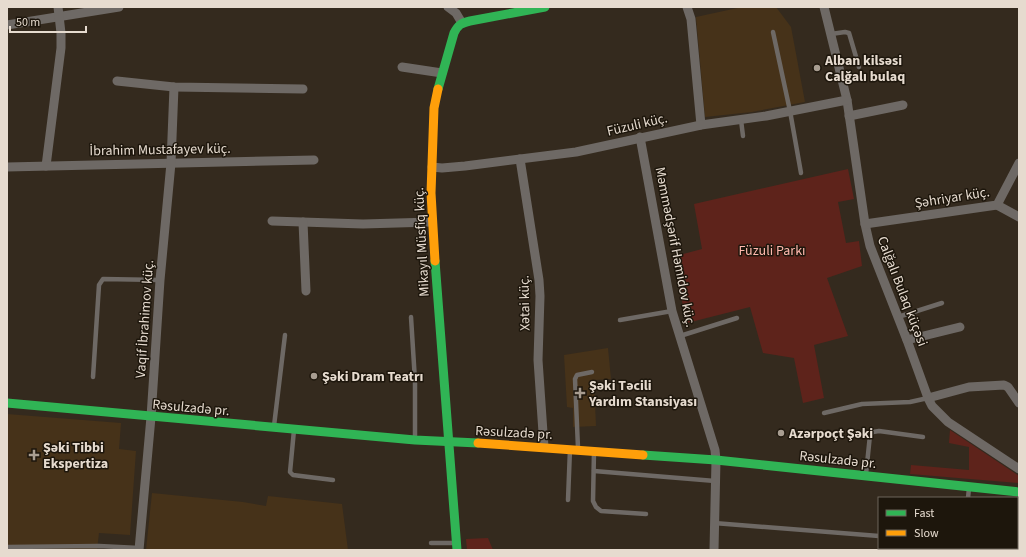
<svg xmlns="http://www.w3.org/2000/svg" width="1026" height="557" viewBox="0 0 1026 557" font-family="'Source Sans 3',sans-serif">
	<style>
		.built { fill: #463219 }
		.green { fill: #5e231b }
		.lines { fill: none; stroke-linecap: round; stroke-linejoin: round }
		.lane { stroke: #6e6965; stroke-width: 4.5 }
		.street { stroke: #6e6965; stroke-width: 9 }
		.fast { stroke: #30b455; stroke-width: 9 }
		.slow { stroke: #ff9f0a; stroke-width: 9 }
		.poi-dot { fill: #a89d91; stroke: #1d160c; stroke-width: 1.5 }
		.labels { text-anchor: middle; stroke-width: 3; stroke-linejoin: round; paint-order: stroke }
		.poi-label { font-size: 14px; font-weight: bold; fill: #e6dbcf; stroke: #1d160c; text-anchor: start }
		.street-label { font-size: 14px; fill: #e6dbcf; stroke: #1d160c }
		.park-label { font-size: 14px; fill: #ffb9ae; stroke: #1d160c }
	</style>
	<rect width="100%" height="100%" fill="#342a1e"/>
	<!-- built -->
	<g class="built">
		<polygon points="742,7 776,7 791,27 805,102 752,112 705,117 696,17"/>
		<polygon points="608,348 611,379 594,380 596,426 573,427 573,408 567,407 564,355"/>
		<polygon points="7,414 121,423 119,449 136,451 130,535 99,533 97,550 7,550"/>
		<polygon points="152,493 243,502 266,506 268,496 342,504 348,550 146,550"/>
	</g>
	<!-- green -->
	<g class="green">
		<polygon points="848,169 854,199 838,202 846,243 859,241 862,266 827,278 848,336 814,345 824,398 803,403 794,358 763,353 750,307 687,323 672,257 702,249 694,204"/>
		<polygon points="950,430 1019,476 1019,483 910,474 911,465 969,470 969,447 949,443"/>
		<polygon points="488,538 493,550 467,550 466,539"/>
	</g>
	<g class="lines">
		<!-- lane -->
		<g class="lane">
			<polyline points="773,32 790,111 801,173"/>
			<polyline points="831,34 845,32 849,33 859,67"/>
			<polyline points="741,120 743,136"/>
			<polyline points="411,317 415,381 415,438"/>
			<polyline points="898,317 942,303"/>
			<polyline points="620,320 672,311"/>
			<polyline points="680,336 737,318"/>
			<polyline points="93,377 99,285 103,279 160,280"/>
			<polyline points="824,413 862,404 910,402 928,398"/>
			<polyline points="274,426 285,335"/>
			<polyline points="294,430 290,472 293,475 333,480"/>
			<polyline points="578,448 575,379 577,375 592,372"/>
			<polyline points="594,451 593,501 596,507 601,511 646,514"/>
			<polyline points="594,471 715,481"/>
			<polyline points="866,474 870,435 873,432 879,431 923,437"/>
			<polyline points="968,498 969,488"/>
			<polyline points="568,500 570,449"/>
			<polyline points="714,523 879,536"/>
			<polyline points="431,543 456,543"/>
			<polyline points="7,547 99,546 139,548"/>
			<polyline points="902,550 902,548"/>
		</g>
		<!-- street -->
		<g class="street">
			<polyline points="448,7 456,13 462,23"/>
			<polyline points="687,7 691,19 701,125"/>
			<polyline points="824,7 847,100 865,224 870,246 907,340 928,398 932,406 948,422 1019,469"/>
			<polyline points="7,25 119,7"/>
			<polyline points="402,67 442,73"/>
			<polyline points="117,81 174,87 303,89"/>
			<polyline points="849,116 903,105"/>
			<polyline points="640,137 672,311 715,450 716,460 714,550"/>
			<polyline points="520,159 539,280 540,296 538,360 544,447"/>
			<polyline points="46,166 61,48 61,33 58,7"/>
			<polyline points="7,167 314,160"/>
			<polyline points="432,167 442,168 465,166 576,152 701,125 766,116 847,100"/>
			<polyline points="997,205 1019,217"/>
			<polyline points="272,221 363,224 432,222"/>
			<polyline points="303,222 306,291"/>
			<polyline points="865,224 997,205 1019,163"/>
			<polyline points="907,340 960,327"/>
			<polyline points="928,398 969,387 1004,385 1008,387 1019,403"/>
			<polyline points="139,550 151,417 160,280 171,163 174,87"/>
		</g>
		<!-- fast -->
		<g class="fast">
			<path d="M438,89L454,33C458,25 461,23 470,21L545,7"/>
			<polyline points="435,261 457,550"/>
			<polyline points="7,403 415,440 478,443"/>
			<polyline points="643,455 716,460 1019,492"/>
		</g>
		<!-- slow -->
		<g class="slow">
			<polyline points="435,261 431,193 434,108 438,89"/>
			<polyline points="478,443 643,455"/>
		</g>
	</g>
	<!-- markers -->
	<g class="poi-dot">
		<circle cx="817" cy="68" r="4"/>
		<circle cx="314" cy="376" r="4"/>
		<path d="M578 387h4v4h4v4h-4v4h-4v-4h-4v-4h4z"/>
		<circle cx="781" cy="433" r="4"/>
		<path d="M32 449h4v4h4v4h-4v4h-4v-4h-4v-4h4z"/>
	</g>
	<g class="labels">
		<!-- poi labels -->
		<g class="poi-label">
			<text x="825" y="65">Alban kilsəsi<tspan x="825" dy="16">Calğalı bulaq</tspan></text>
			<text x="322" y="381">Şəki Dram Teatrı</text>
			<text x="589" y="390">Şəki Təcili<tspan x="589" dy="16">Yardım Stansiyası</tspan></text>
			<text x="789" y="438">Azərpoçt Şəki</text>
			<text x="43" y="452">Şəki Tibbi<tspan x="43" dy="16">Ekspertiza</tspan></text>
		</g>
		<!-- street labels -->
		<g class="street-label">
			<text transform="translate(637 124) rotate(-13)" y="5">Füzuli küç.</text>
			<text transform="translate(160 149) rotate(-1)" y="5">İbrahim Mustafayev küç.</text>
			<text transform="translate(952 197) rotate(-9)" y="5">Şəhriyar küç.</text>
			<text transform="translate(421 242) rotate(-93)" y="5">Mikayıl Müsfiq küç.</text>
			<text transform="translate(676 247) rotate(79)" y="5">Məmmədşərif Həmidov küç.</text>
			<text transform="translate(903 291) rotate(69)" y="5">Calğalı Bulaq küçəsi</text>
			<text transform="translate(524 303) rotate(-91)" y="5">Xətai küç.</text>
			<text transform="translate(144 319) rotate(-86)" y="5">Vaqif İbrahimov küç.</text>
			<text transform="translate(191 407) rotate(5)" y="5">Rəsulzadə pr.</text>
			<text transform="translate(514 432) rotate(3)" y="5">Rəsulzadə pr.</text>
			<text transform="translate(838 459) rotate(6)" y="5">Rəsulzadə pr.</text>
		</g>
		<!-- park labels -->
		<g class="park-label">
			<text x="772" y="255">Füzuli Parkı</text>
		</g>
	</g>
	<!-- border -->
	<rect width="1026" height="557" fill="none" stroke="#e6dbcf" stroke-width="16"/>
	<!-- legend -->
	<rect x="878" y="497" width="140" height="52" fill="#1d160c" stroke="#6d655a"/>
	<rect x="886" y="510" width="20" height="6" fill="#30b455" stroke="#6d655a"/>
	<text x="914" y="517" font-size="12" fill="#e6dbcf">Fast</text>
	<rect x="886" y="530" width="20" height="6" fill="#ff9f0a" stroke="#6d655a"/>
	<text x="914" y="537" font-size="12" fill="#e6dbcf">Slow</text>
	<!-- scale -->
	<path d="M10 26v6h76v-6" fill="none" stroke="#e6dbcf" stroke-width="2"/>
	<text x="16" y="26" font-size="12" fill="#e6dbcf" stroke="#1d160c" stroke-width="3" paint-order="stroke">50 m</text>
</svg>
